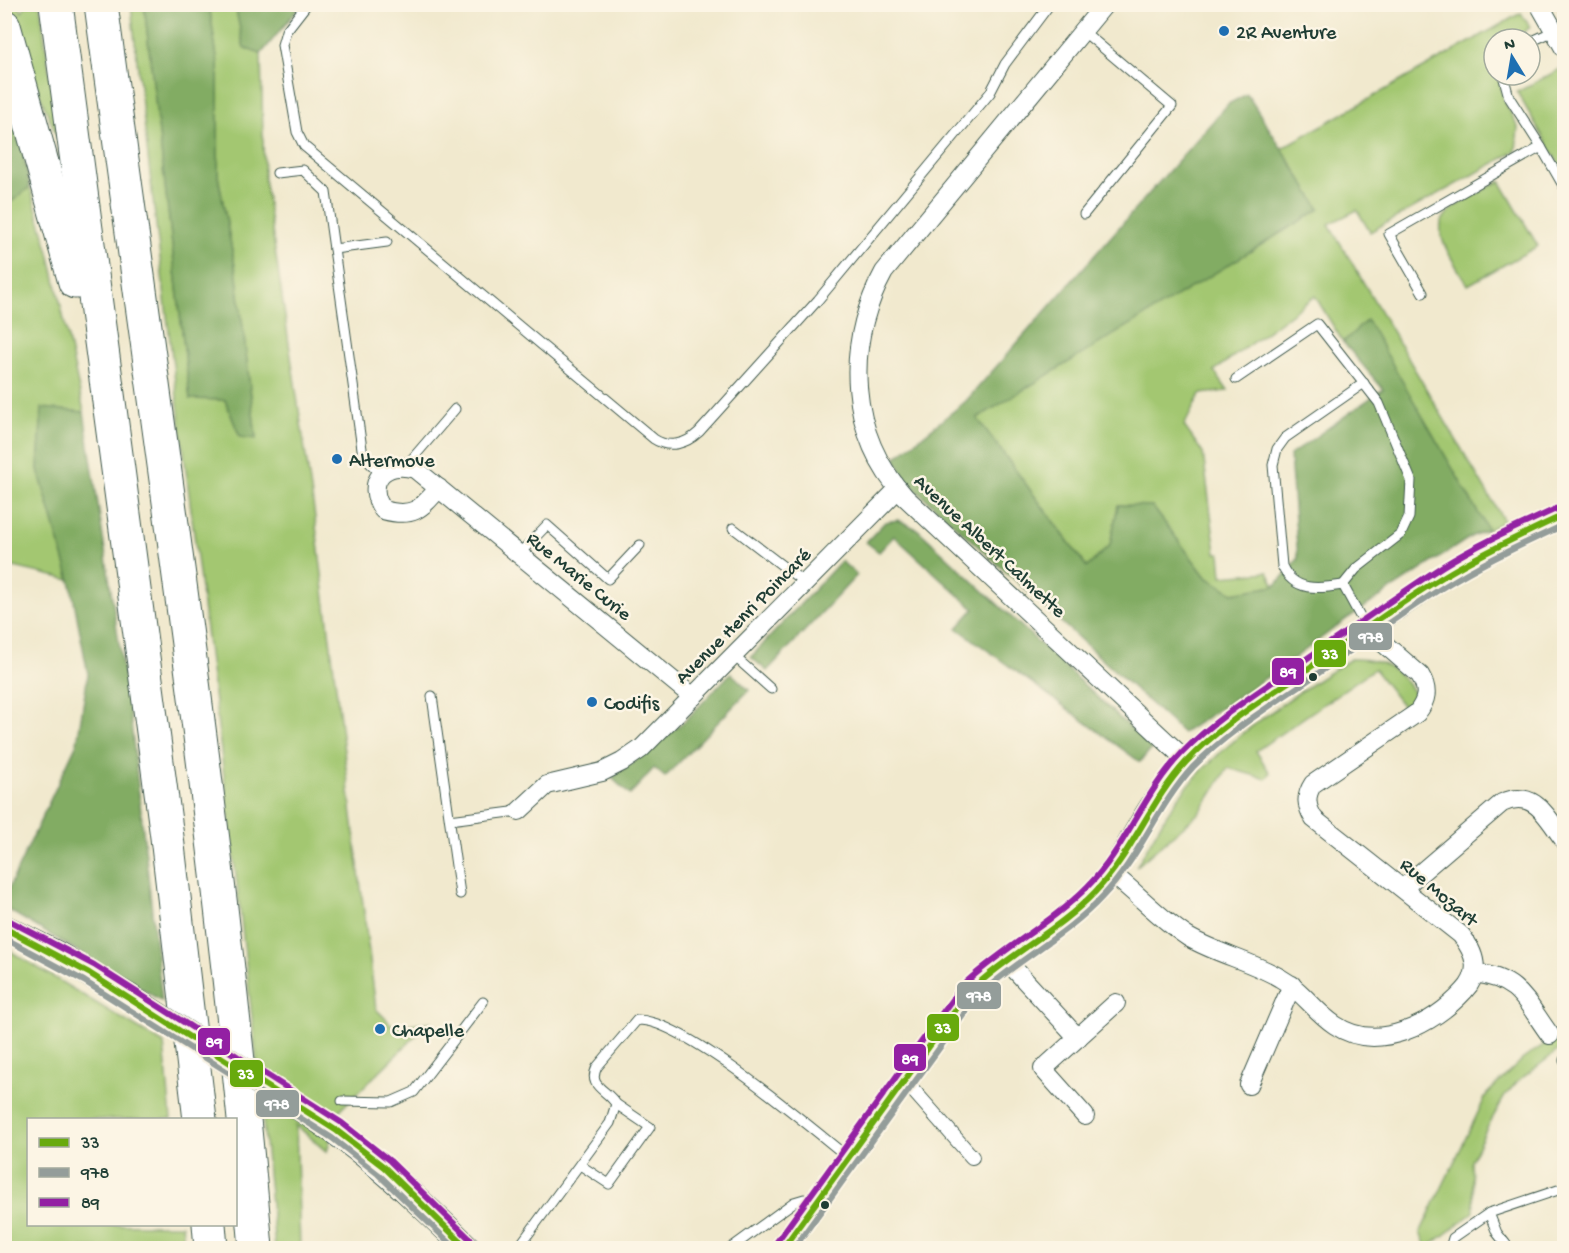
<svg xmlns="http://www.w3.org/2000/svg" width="1569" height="1253" viewBox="0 0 1569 1253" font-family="'Gochi Hand',sans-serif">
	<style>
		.green { fill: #a3c771; stroke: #618252; stroke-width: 1.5 }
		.forest { fill: #82ac63; stroke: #50744c; stroke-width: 1.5 }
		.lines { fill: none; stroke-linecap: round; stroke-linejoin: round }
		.service-casing { stroke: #3e574b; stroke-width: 11 }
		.pedestrian-casing { stroke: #3e574b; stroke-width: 16 }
		.minor-casing { stroke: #3e574b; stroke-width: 20 }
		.tertiary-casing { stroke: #3e574b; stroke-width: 25 }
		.secondary-casing { stroke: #3e574b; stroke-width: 28 }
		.motorway-casing { stroke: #3e574b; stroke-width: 35 }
		.service { stroke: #fff; stroke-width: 9 }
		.pedestrian { stroke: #fff; stroke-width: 14 }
		.minor { stroke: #fff; stroke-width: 18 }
		.tertiary { stroke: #fff; stroke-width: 22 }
		.secondary { stroke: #fff; stroke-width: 26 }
		.motorway { stroke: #fff; stroke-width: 33 }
		.secondary-bridge-casing { stroke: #3e574b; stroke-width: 28; stroke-linecap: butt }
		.secondary-bridge { stroke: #fff; stroke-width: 26 }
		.bus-1-casing { stroke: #fcf5e5; stroke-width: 10 }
		.bus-2-casing { stroke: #fcf5e5; stroke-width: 10 }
		.bus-3-casing { stroke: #fcf5e5; stroke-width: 10 }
		.bus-1 { stroke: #68aa0d; stroke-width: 6 }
		.bus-2 { stroke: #949d9a; stroke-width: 6 }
		.bus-3 { stroke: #9320a3; stroke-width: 6 }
		.poi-dot { fill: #1f6fb2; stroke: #fcf5e5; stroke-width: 2 }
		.bus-dot { fill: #1f3d34; stroke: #fcf5e5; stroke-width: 2 }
		.labels { text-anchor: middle; stroke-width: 5; stroke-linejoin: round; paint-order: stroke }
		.poi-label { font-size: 20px; fill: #1f3d34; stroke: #fcf5e5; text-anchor: start }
		.street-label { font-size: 20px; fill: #1f3d34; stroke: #fcf5e5 }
		.line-badge { stroke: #fcf5e5; stroke-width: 2 }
		.badge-label { font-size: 16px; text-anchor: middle; font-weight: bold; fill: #fff }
	</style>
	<rect width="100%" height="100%" fill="#fcf5e5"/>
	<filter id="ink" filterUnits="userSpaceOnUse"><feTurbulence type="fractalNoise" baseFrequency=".0167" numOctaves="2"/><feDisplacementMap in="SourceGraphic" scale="12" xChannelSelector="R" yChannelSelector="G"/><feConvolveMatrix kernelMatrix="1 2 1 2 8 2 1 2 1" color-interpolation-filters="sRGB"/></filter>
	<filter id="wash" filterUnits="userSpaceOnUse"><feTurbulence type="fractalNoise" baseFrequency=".008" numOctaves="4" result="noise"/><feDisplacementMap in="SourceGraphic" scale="24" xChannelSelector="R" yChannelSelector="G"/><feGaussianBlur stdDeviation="1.35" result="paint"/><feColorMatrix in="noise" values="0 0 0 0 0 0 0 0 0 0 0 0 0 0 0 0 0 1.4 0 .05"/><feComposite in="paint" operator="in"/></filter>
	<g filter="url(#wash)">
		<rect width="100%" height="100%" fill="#f1e9ce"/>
		<!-- green -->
		<g class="green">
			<polygon points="9,5 18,5 22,12 26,5 40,5 59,142 19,43"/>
			<path d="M131,5H144L190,399L225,400L240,437L256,438L237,277L218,176V64L209,5H235L244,48L261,54L264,177L314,510L376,1009L393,1026L430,1022L336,1114L327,1152L296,1125L300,1248H275C238,833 175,420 131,5Z"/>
			<polygon points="1521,13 1530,27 1517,39 1494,39 1494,75 1498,75 1504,100 1518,127 1516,151 1370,232 1357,210 1329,224 1504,521 1488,530 1367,321 1343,342 1315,296 1214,371 1228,391 1200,394 1184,426 1203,453 1216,553 1220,553 1222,576 1268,572 1275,586 1232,593 1206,577 1152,506 1118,505 1110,545 1088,568 977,418 1319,209 1282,148"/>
			<polygon points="1564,67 1564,173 1517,92"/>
			<path d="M1500,181L1538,246L1468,285C1423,216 1433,218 1500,181Z"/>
			<polygon points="30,187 50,256 84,412 42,409 38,469 70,580 5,565 4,197 11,202"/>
			<path d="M1351,659C1381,658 1401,669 1415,695L1405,709L1374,669L1256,751L1270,773L1266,779L1228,768L1200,812L1136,867C1151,842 1164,815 1182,793C1222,742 1296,693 1351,659Z"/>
			<polygon points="5,948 164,1044 171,1119 28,1120 28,1224 182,1225 185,1248 5,1248"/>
			<polygon points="1564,1031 1564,1046 1516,1083 1505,1096 1487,1128 1471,1161 1474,1212 1427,1248 1420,1233 1487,1094 1523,1059"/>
		</g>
		<!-- forest -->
		<g class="forest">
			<polygon points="144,5 209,5 218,64 218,176 237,277 256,439 240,437 225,400 190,399"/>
			<polygon points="235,5 301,5 261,54 244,48"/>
			<polygon points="4,55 30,187 11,202 4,197"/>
			<polygon points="1247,94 1320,209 977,418 1087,567 1110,545 1118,505 1152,506 1206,577 1233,593 1275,586 1298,559 1290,455 1383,389 1343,342 1367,320 1488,530 1472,536 1348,618 1288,663 1183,733 915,489 906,480 895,458 966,401 1228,104"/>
			<polygon points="42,408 84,412 131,722 162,1001 5,908 5,896 77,743 88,674 70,580 38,469"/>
			<polygon points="898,520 917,529 1152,748 1140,762 957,628 974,609 894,536 879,552 866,542 885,522"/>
			<polygon points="841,561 857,575 767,671 751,657"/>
			<polygon points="731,673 749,690 665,777 654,768 630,795 612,778 685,721"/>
		</g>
	</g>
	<g filter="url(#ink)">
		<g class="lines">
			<defs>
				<g id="service">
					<path d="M307,4L286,31L282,45L297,132L304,146L654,439C669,449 686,444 699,432L818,300L990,93L1005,64L1050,4"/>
					<polyline points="1083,31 1172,106 1084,214"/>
					<polyline points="1530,42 1554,31"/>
					<polyline points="1503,75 1509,97 1541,147"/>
					<polyline points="277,173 303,170 326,192 363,456 381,474"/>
					<polyline points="334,249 387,242"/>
					<polyline points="1423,293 1389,234 1541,147 1564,187"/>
					<polyline points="1236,379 1317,324 1379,403 1411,480 1409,517 1401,534 1356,569 1343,585"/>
					<path d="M1364,383L1285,438L1277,449L1273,465L1282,566C1294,592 1318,589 1343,585L1367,629"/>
					<polyline points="406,466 455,409"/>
					<polyline points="733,528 805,583"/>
					<polyline points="519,554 547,525 608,579 640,545"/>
					<polyline points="734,656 771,689"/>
					<polyline points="432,696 460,894"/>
					<polyline points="450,820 519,811"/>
					<polyline points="1564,1060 1564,1061"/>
					<polyline points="342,1101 391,1102 414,1092 483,1002"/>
					<polyline points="580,1165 609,1184 650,1127 616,1104"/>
					<polyline points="1489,1213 1497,1233 1509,1248"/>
					<path d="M518,1248L610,1123L616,1104C607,1089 587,1087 597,1067L637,1020C683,1018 810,1127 849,1158"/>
					<polyline points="731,1248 794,1202 804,1199 813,1204"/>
					<polyline points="1450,1248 1453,1238 1489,1213 1564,1188"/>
				</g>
				<polyline id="pedestrian" points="905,1081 972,1157"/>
				<g id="minor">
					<path d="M1105,4L884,272C844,345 848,434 905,497L1186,760"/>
					<polyline points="1539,4 1564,48"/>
					<path d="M439,488C420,510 413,518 383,510C364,483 384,459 415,469L693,697"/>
					<polyline points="519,811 547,785 602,772 622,762 641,749 898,489"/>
					<path d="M1111,873C1137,893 1160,919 1188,937C1217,954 1251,961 1280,978C1302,990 1314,1011 1335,1025C1377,1054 1434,1024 1464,991C1482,972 1475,953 1461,935L1314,819C1306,806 1305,796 1313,784L1417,713C1427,700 1429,690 1420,675L1367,629"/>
					<path d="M1403,888L1502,803C1535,788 1547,818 1564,840"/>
					<polyline points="1006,960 1078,1038"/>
					<path d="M1475,973C1520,979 1525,1001 1550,1035"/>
					<polyline points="1249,1085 1292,985"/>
					<polyline points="1085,1116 1043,1069 1116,1003"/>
				</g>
				<path id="tertiary" d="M783,1248L968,993C1005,953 1058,931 1096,891C1119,866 1133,835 1151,807C1173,773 1199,746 1232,721L1449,573L1507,541L1564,515"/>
				<g id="secondary">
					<polyline points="4,928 58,955 127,996"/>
					<path d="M296,1105C363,1147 411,1193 467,1248"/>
				</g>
				<g id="motorway">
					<polyline points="56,4 167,837 200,1120"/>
					<path d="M101,4C156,418 220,832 256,1248"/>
					<polyline points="4,26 75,282"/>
					<polyline points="209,1224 211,1248"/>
				</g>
			</defs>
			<!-- service casing -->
			<use href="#service" class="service-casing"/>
			<!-- pedestrian casing -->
			<use href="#pedestrian" class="pedestrian-casing"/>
			<!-- minor casing -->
			<use href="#minor" class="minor-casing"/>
			<!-- tertiary casing -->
			<use href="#tertiary" class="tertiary-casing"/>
			<!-- secondary casing -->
			<use href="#secondary" class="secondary-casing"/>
			<!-- motorway casing -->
			<use href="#motorway" class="motorway-casing"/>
			<!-- service -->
			<use href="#service" class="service"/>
			<!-- pedestrian -->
			<use href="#pedestrian" class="pedestrian"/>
			<!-- minor -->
			<use href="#minor" class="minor"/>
			<!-- tertiary -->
			<use href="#tertiary" class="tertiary"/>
			<!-- secondary -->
			<use href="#secondary" class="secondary"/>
			<!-- motorway -->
			<use href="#motorway" class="motorway"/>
			<defs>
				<polyline id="secondary-bridge" points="127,996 296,1105"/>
			</defs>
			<!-- secondary-bridge casing -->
			<use href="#secondary-bridge" class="secondary-bridge-casing"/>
			<!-- secondary-bridge -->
			<use href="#secondary-bridge" class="secondary-bridge"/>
			<defs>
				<g id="bus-1">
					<polyline points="4,928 89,973 337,1131 384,1167 467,1248"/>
					<path d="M783,1248L968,993C1007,955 1058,931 1095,892C1132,854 1150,801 1186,762C1222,723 1269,696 1312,666C1358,635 1403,600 1451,572C1487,551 1525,533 1564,515"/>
				</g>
				<g id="bus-2">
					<polyline points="4,938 84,981 332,1138 378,1174 455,1248"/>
					<path d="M794,1248L975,999C1014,961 1065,937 1102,897C1139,859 1157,806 1193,767C1230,729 1277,702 1320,672C1365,641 1409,607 1455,580C1490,559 1527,542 1564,525"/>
				</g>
				<g id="bus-3">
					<polyline points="8,920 94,965 342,1123 390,1161 473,1242"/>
					<path d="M776,1243L961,987C1000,949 1050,925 1088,886C1126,848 1143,793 1182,753C1220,714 1268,686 1312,655C1356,626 1399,594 1443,566C1480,543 1521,525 1560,507"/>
				</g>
			</defs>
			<!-- bus-1 casing -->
			<use href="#bus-1" class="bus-1-casing"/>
			<!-- bus-2 casing -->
			<use href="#bus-2" class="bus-2-casing"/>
			<!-- bus-3 casing -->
			<use href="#bus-3" class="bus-3-casing"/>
			<!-- bus-1 -->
			<use href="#bus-1" class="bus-1"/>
			<!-- bus-2 -->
			<use href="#bus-2" class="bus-2"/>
			<!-- bus-3 -->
			<use href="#bus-3" class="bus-3"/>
		</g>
	</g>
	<!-- markers -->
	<g class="poi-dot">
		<circle cx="1224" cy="31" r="6"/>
		<circle cx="337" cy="459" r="6"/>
		<circle cx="592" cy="702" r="6"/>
		<circle cx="380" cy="1029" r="6"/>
	</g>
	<g class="bus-dot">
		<circle cx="1313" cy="677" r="5"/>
		<circle cx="825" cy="1205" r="5"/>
	</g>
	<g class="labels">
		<!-- poi labels -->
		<g class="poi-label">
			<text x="1236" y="38">2R Aventure</text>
			<text x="349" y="466">Altermove</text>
			<text x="604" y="709">Codifis</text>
			<text x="392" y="1036">Chapelle</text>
		</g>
		<!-- street labels -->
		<g class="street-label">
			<text transform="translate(991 545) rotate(43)" y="7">Avenue Albert Calmette</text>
			<text transform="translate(580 575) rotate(39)" y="7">Rue Marie Curie</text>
			<text transform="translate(742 615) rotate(-45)" y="7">Avenue Henri Poincaré</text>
			<text transform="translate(1440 891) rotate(40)" y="7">Rue Mozart</text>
		</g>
	</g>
	<g class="line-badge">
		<rect x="1348" y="622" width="45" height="29" rx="6" fill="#949d9a"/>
		<rect x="1313" y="639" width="34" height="29" rx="6" fill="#68aa0d"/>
		<rect x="1271" y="657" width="34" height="29" rx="6" fill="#9320a3"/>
		<rect x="956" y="981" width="46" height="29" rx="6" fill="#949d9a"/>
		<rect x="926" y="1013" width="34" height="29" rx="6" fill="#68aa0d"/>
		<rect x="197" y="1027" width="34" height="29" rx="6" fill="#9320a3"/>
		<rect x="893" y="1043" width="34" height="29" rx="6" fill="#9320a3"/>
		<rect x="229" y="1059" width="35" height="29" rx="6" fill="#68aa0d"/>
		<rect x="255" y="1089" width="45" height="29" rx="6" fill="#949d9a"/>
	</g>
	<g class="badge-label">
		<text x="1371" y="642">978</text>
		<text x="1330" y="659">33</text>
		<text x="1288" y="677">89</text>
		<text x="979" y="1001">978</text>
		<text x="943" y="1033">33</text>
		<text x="214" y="1047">89</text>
		<text x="910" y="1064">89</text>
		<text x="246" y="1079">33</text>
		<text x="277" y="1109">978</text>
	</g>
	<!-- margin -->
	<rect width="1569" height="1253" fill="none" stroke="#fcf5e5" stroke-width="24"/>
	<!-- legend -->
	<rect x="27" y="1118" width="210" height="108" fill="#fcf5e5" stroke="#a4ab9e" stroke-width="1.5"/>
	<rect x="39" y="1138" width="30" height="9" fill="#68aa0d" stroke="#a4ab9e" stroke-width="1.5"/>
	<text x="81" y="1148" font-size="18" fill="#1f3d34">33</text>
	<rect x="39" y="1168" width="30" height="9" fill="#949d9a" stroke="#a4ab9e" stroke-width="1.5"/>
	<text x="81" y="1178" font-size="18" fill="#1f3d34">978</text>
	<rect x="39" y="1198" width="30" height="9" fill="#9320a3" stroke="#a4ab9e" stroke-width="1.5"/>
	<text x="81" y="1208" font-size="18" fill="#1f3d34">89</text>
	<!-- north arrow -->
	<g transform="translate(1512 57) rotate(349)"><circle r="28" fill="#fcf5e5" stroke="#a4ab9e" stroke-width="1.5"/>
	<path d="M0-4.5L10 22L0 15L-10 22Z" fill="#1f6fb2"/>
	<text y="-9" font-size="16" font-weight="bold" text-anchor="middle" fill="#1f3d34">N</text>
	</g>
</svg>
